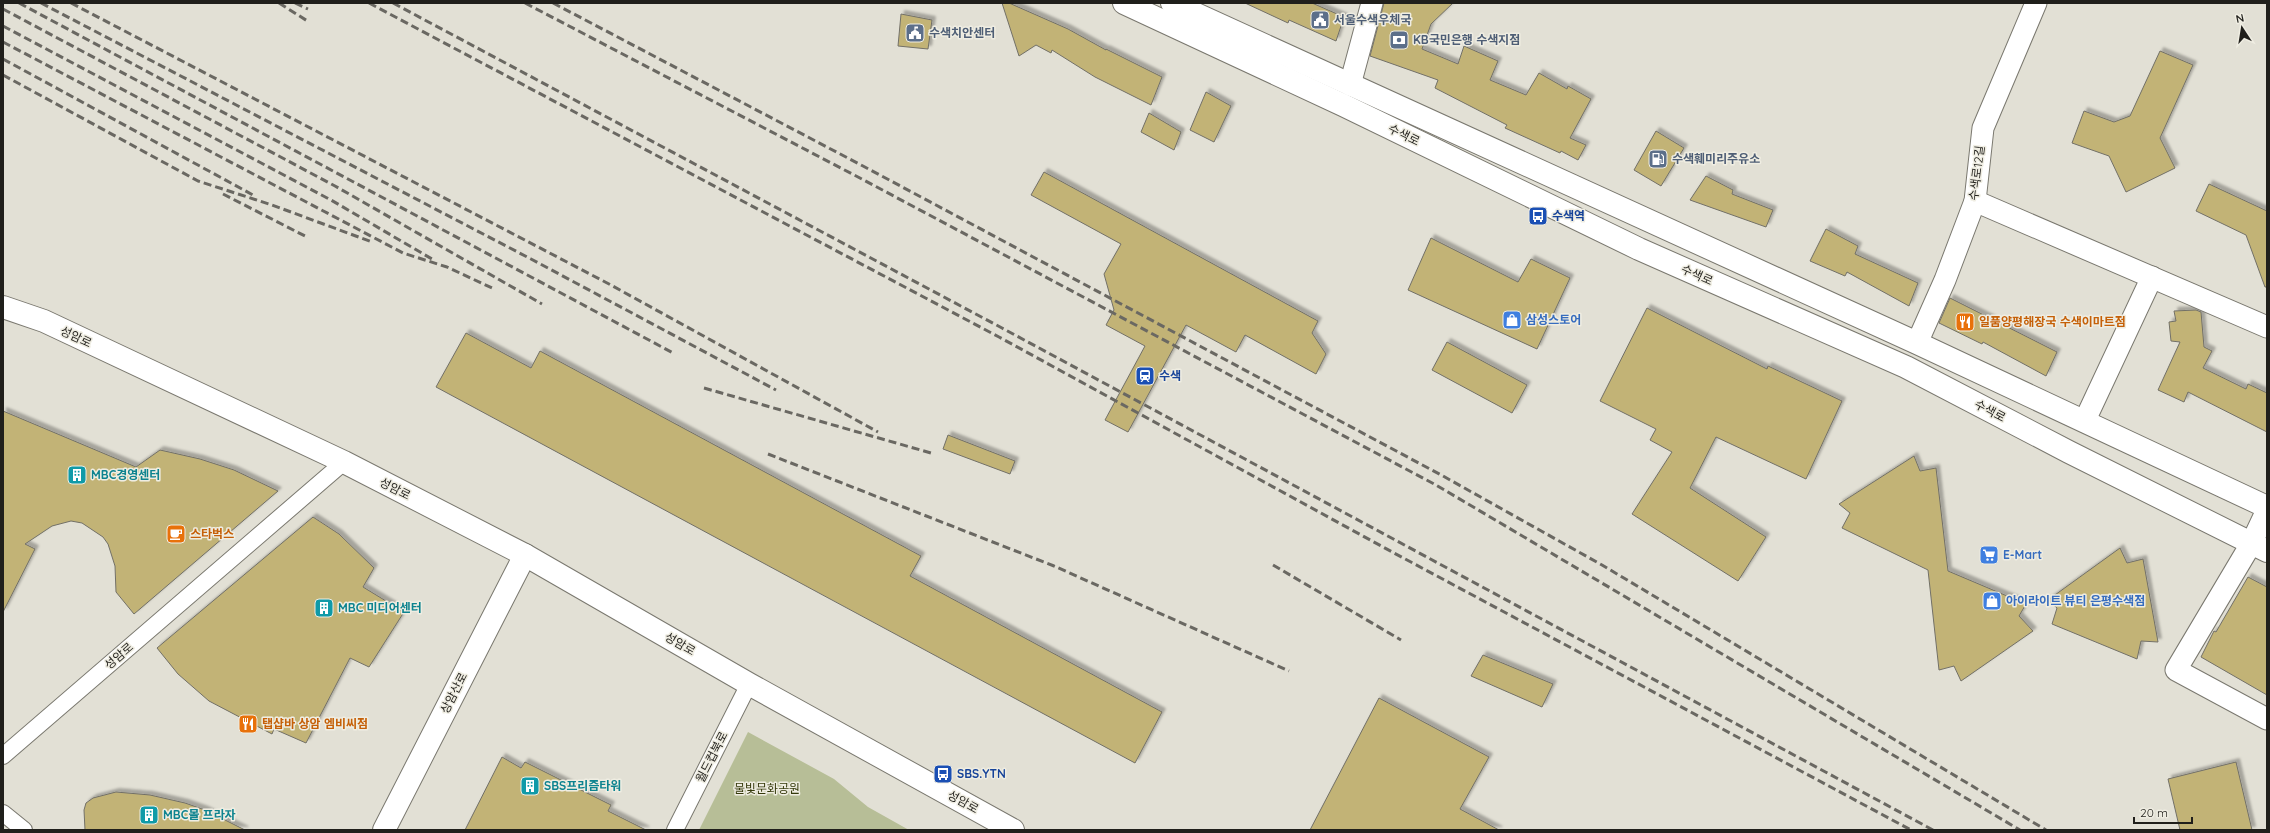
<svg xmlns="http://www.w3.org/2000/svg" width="2270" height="833" viewBox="0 0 2270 833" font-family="Quicksand,'Noto Sans KR',sans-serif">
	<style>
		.green { fill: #b7be97 }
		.building { fill: #c2b376; stroke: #727067; filter: url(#shadow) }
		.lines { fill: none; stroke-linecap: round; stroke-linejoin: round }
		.pedestrian-casing { stroke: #7a786f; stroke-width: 18 }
		.minor-casing { stroke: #7a786f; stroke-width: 23 }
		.secondary-casing { stroke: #7a786f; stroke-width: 24 }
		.primary-casing { stroke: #7a786f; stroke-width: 24 }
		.pedestrian { stroke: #fff; stroke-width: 16 }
		.minor { stroke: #fff; stroke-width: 21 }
		.secondary { stroke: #fff; stroke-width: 22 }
		.primary { stroke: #fff; stroke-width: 22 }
		.rail { stroke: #6a6862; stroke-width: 3; stroke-dasharray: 8 4; stroke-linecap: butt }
		.labels { text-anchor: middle; stroke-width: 3; stroke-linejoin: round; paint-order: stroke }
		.service-label { font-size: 12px; font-weight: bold; fill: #4e5e75; stroke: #efede2; text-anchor: start }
		.street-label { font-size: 12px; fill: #201f1b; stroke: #efede2 }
		.transit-label { font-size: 12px; font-weight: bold; fill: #164399; stroke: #efede2; text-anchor: start }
		.shop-label { font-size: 12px; font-weight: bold; fill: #366cbe; stroke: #efede2; text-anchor: start }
		.food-label { font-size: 12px; font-weight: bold; fill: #c56008; stroke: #efede2; text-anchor: start }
		.culture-label { font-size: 12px; font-weight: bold; fill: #0d838f; stroke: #efede2; text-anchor: start }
		.park-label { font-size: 12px; fill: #34390a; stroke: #efede2 }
	</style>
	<defs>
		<filter id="shadow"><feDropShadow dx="3.5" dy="-3.5" stdDeviation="1" flood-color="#0004"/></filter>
	</defs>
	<rect width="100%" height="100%" fill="#e2e0d5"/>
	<!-- green -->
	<polygon class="green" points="748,732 834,779 868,807 909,830 699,830"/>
	<!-- building -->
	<g class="building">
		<polygon points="1002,3 1009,3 1068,29 1106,50 1106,49 1162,77 1151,105 1095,77 1052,50 1051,53 1036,45 1019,56"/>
		<polygon points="1245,3 1312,3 1344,17 1336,41 1289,20 1288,23"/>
		<polygon points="1384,3 1453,3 1431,24 1422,49 1458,64 1464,46 1498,61 1490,80 1526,95 1539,73 1567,89 1568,86 1591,99 1570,138 1586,145 1578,160 1561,151 1560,153 1505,128 1507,125 1435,88 1438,80 1370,56"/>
		<polygon points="901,14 932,20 928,49 898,46"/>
		<polygon points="2160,51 2193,65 2160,138 2175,168 2126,192 2109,156 2072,143 2084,111 2114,122 2130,116"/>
		<polygon points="1206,92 1231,106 1214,142 1190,130"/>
		<polygon points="1149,113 1181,132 1174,150 1141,132"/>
		<polygon points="1656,131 1684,148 1661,186 1634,170"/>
		<polygon points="1044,172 1318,321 1312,333 1326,354 1316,374 1245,335 1236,352 1186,325 1128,432 1105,420 1145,346 1106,325 1114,310 1104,274 1121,244 1031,195"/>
		<polygon points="1706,176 1733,190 1732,194 1773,210 1766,227 1690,200"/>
		<polygon points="2209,184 2267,211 2267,287 2265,287 2246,235 2196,211"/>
		<polygon points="1826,229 1858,246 1855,254 1918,283 1909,306 1847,272 1845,276 1810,261"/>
		<polygon points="1431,238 1518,282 1531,259 1570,278 1537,349 1408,290"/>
		<polygon points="1950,298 2057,352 2046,376 1983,342 1982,344 1939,323"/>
		<polygon points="1647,308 1767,369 1768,366 1842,401 1806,479 1716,437 1690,488 1766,537 1738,581 1632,514 1672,452 1650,440 1656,429 1600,401"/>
		<polygon points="2196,310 2201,312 2204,347 2212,351 2203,368 2246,389 2248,384 2267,393 2267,432 2188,392 2184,402 2158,390 2180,342 2171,341 2169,322 2176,321 2174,311"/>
		<polygon points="466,333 531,368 540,351 921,556 910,576 1162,712 1135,763 436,387"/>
		<polygon points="1447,342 1527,385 1512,413 1432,370"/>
		<polygon points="3,411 136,467 160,450 200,459 234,470 278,491 134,614 116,592 115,566 108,544 103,537 82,523 71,521 52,526 25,544 35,549 3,612"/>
		<polygon points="948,435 1015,461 1010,474 943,449"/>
		<polygon points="1914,456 1920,471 1936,468 1948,571 2026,604 2019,616 2033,631 1961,681 1954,666 1939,670 1928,570 1842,528 1850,513 1839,504"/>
		<polygon points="313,517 339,534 374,568 363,587 404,612 369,667 350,658 306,743 274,729 272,734 209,701 178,674 157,648"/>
		<polygon points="2120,548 2127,563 2143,559 2158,642 2141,641 2137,659 2052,624 2057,608 2048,600"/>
		<polygon points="2248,577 2267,587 2267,695 2201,657 2214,631 2216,632"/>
		<polygon points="1483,655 1553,684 1542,707 1471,676"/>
		<polygon points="1379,698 1489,757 1460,809 1499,830 1310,830"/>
		<polygon points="502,757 521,768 525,762 611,805 608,811 646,830 465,830"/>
		<polygon points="2236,762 2252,830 2180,830 2168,779"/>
		<polygon points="116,792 150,795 185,803 205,810 245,830 85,830 84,810 86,803 93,798"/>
	</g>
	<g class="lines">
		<defs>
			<g id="pedestrian">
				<polyline points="3,756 344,462"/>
				<polyline points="3,813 24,830"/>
				<polyline points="675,830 749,684"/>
			</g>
			<g id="minor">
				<polyline points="1350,85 1372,3"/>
				<polyline points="1975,201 2267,327"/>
				<polyline points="1917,343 1945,280 1975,201 1983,128 2036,3"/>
				<polyline points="2085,420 2152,277"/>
				<polyline points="2267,510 2251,544 2176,670 2267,719"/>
			</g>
			<g id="secondary">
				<polyline points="3,307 44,321 344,462 525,555 749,684 1013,830"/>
				<polyline points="384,830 525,555"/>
			</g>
			<g id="primary">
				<polyline points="1124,3 1343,105 1639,249 1906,367 2069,452 2267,551"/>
				<polyline points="1172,3 1917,343 2267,507"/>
			</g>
		</defs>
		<!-- pedestrian casing -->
		<use href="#pedestrian" class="pedestrian-casing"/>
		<!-- minor casing -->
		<use href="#minor" class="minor-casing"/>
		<!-- secondary casing -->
		<use href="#secondary" class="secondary-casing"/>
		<!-- primary casing -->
		<use href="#primary" class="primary-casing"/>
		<!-- pedestrian -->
		<use href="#pedestrian" class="pedestrian"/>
		<!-- minor -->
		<use href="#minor" class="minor"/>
		<!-- secondary -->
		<use href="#secondary" class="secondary"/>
		<!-- primary -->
		<use href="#primary" class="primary"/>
		<!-- rail -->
		<g class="rail">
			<polyline points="19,3 675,354"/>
			<polyline points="41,3 531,259 776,390"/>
			<polyline points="71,3 609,284 878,432"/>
			<polyline points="279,3 309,22"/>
			<polyline points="295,3 308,9"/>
			<polyline points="369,3 999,337 1394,553 1911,830"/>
			<polyline points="393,3 1002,328 1933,830"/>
			<polyline points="525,3 858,177 1436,485 2020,830"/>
			<polyline points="553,3 863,166 1443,476 1602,565 2046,830"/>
			<polyline points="3,9 335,186 542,304"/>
			<polyline points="3,26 331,200 432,259"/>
			<polyline points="3,42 403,253 447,267 492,288"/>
			<polyline points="3,59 253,195"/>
			<polyline points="3,75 198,181 272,205 372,242"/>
			<polyline points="223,194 305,236"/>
			<polyline points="704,388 931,453"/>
			<polyline points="768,454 1054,566 1289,671"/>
			<polyline points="1273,565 1401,640"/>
		</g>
	</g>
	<!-- icons -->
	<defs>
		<symbol id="civic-square" viewBox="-11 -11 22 22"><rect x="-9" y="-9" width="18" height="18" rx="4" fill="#5c6f8a" stroke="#efede2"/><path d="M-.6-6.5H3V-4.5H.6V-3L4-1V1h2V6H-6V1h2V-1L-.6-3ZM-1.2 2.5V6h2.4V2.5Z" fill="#fff"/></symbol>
		<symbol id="bank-square" viewBox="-11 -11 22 22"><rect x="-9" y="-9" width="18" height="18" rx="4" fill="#5c6f8a" stroke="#efede2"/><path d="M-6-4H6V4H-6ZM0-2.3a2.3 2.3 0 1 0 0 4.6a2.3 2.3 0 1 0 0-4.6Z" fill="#fff"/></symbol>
		<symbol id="fuel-square" viewBox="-11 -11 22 22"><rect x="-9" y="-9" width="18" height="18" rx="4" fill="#5c6f8a" stroke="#efede2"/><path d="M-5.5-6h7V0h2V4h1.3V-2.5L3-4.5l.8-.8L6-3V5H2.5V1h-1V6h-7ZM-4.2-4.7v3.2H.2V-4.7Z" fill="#fff"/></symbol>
		<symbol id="bus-square" viewBox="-11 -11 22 22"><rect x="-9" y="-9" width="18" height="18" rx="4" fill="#1a4fb4" stroke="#efede2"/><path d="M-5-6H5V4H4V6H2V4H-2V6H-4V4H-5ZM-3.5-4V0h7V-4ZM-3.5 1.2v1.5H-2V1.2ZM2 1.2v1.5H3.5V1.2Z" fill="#fff"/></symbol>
		<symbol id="shop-square" viewBox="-11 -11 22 22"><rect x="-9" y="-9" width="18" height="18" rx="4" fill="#3f7fe0" stroke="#efede2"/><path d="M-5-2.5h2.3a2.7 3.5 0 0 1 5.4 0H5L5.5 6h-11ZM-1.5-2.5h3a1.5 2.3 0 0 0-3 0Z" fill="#fff"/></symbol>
		<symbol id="restaurant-square" viewBox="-11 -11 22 22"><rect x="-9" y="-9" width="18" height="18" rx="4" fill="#e8710a" stroke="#efede2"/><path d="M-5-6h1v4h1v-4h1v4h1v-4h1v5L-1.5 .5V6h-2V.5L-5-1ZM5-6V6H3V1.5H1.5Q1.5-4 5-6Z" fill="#fff"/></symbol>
		<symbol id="station-square" viewBox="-11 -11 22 22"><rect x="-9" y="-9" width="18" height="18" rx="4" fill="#1a4fb4" stroke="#efede2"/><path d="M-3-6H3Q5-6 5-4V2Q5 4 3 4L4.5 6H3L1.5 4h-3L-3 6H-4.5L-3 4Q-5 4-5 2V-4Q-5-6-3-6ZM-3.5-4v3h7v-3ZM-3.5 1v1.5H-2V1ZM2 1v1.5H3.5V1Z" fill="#fff"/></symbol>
		<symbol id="building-square" viewBox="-11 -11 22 22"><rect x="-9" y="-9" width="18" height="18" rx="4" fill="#0f9aa8" stroke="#efede2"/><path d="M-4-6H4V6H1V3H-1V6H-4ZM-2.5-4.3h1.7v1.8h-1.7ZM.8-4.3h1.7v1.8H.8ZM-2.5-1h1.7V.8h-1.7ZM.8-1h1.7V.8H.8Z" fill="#fff"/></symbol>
		<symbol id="cafe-square" viewBox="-11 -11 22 22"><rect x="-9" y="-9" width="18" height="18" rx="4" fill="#e8710a" stroke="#efede2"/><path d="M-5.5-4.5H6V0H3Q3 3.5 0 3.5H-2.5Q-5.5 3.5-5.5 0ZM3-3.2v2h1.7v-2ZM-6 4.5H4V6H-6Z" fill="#fff"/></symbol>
		<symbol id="supermarket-square" viewBox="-11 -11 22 22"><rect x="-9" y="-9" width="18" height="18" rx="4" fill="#3f7fe0" stroke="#efede2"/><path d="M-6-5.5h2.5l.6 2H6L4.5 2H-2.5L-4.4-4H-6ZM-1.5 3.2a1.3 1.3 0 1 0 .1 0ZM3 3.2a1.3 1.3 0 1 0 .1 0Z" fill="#fff"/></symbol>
	</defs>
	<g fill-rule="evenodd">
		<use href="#civic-square" x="1309" y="9" width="22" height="22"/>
		<use href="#civic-square" x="904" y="22" width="22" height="22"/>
		<use href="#bank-square" x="1388" y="29" width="22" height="22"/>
		<use href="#fuel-square" x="1647" y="148" width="22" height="22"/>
		<use href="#bus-square" x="1527" y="205" width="22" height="22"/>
		<use href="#shop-square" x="1501" y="309" width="22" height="22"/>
		<use href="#restaurant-square" x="1954" y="311" width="22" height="22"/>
		<use href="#station-square" x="1134" y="365" width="22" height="22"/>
		<use href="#building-square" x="66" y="464" width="22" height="22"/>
		<use href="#cafe-square" x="165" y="523" width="22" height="22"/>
		<use href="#supermarket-square" x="1978" y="544" width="22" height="22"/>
		<use href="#shop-square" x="1981" y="590" width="22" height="22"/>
		<use href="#building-square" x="313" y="597" width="22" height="22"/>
		<use href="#restaurant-square" x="237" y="713" width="22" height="22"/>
		<use href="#bus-square" x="932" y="763" width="22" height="22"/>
		<use href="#building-square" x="519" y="775" width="22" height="22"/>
		<use href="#building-square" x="138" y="804" width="22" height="22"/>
	</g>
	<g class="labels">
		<!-- service labels -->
		<g class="service-label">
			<text x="1334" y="24">서울수색우체국</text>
			<text x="929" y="37">수색치안센터</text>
			<text x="1413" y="44">KB국민은행 수색지점</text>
			<text x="1672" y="163">수색훼미리주유소</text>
		</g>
		<!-- street labels -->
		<g class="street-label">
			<text transform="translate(1404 135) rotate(26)" y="4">수색로</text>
			<text transform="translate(1977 173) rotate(-83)" y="4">수색로12길</text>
			<text transform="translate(1697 275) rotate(24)" y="4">수색로</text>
			<text transform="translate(76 337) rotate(25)" y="4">성암로</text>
			<text transform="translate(1990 411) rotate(28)" y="4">수색로</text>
			<text transform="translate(395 489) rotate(27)" y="4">성암로</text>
			<text transform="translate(680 644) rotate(30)" y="4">성암로</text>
			<text transform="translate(119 656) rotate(-41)" y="4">성암로</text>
			<text transform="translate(454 693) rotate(-63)" y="4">상암산로</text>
			<text transform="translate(712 757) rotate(-63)" y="4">월드컵북로</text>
			<text transform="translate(963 802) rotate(29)" y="4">성암로</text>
		</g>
		<!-- transit labels -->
		<g class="transit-label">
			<text x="1552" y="220">수색역</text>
			<text x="1159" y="380">수색</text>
			<text x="957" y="778">SBS.YTN</text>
		</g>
		<!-- shop labels -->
		<g class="shop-label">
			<text x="1526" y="324">삼성스토어</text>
			<text x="2003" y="559">E-Mart</text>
			<text x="2006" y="605">아이라이트 뷰티 은평수색점</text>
		</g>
		<!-- food labels -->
		<g class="food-label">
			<text x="1979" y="326">일품양평해장국 수색이마트점</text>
			<text x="190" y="538">스타벅스</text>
			<text x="262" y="728">탭샵바 상암 엠비씨점</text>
		</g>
		<!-- culture labels -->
		<g class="culture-label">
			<text x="91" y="479">MBC경영센터</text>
			<text x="338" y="612">MBC 미디어센터</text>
			<text x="544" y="790">SBS프리즘타워</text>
			<text x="163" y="819">MBC몰 프라자</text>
		</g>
		<!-- park labels -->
		<g class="park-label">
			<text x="767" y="793">물빛문화공원</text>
		</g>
	</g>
	<!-- border -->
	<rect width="2270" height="833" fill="none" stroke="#201f1b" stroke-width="8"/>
	<!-- north arrow -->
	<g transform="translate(2242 28) rotate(348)" stroke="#efede2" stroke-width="3" paint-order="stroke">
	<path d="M0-3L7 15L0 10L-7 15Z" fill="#201f1b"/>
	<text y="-6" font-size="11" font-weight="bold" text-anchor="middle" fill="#201f1b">N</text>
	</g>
	<!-- scale -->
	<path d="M2134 817v6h58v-6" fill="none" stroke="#201f1b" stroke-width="2"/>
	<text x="2140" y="817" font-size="12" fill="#201f1b" stroke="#efede2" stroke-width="3" paint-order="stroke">20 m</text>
</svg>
